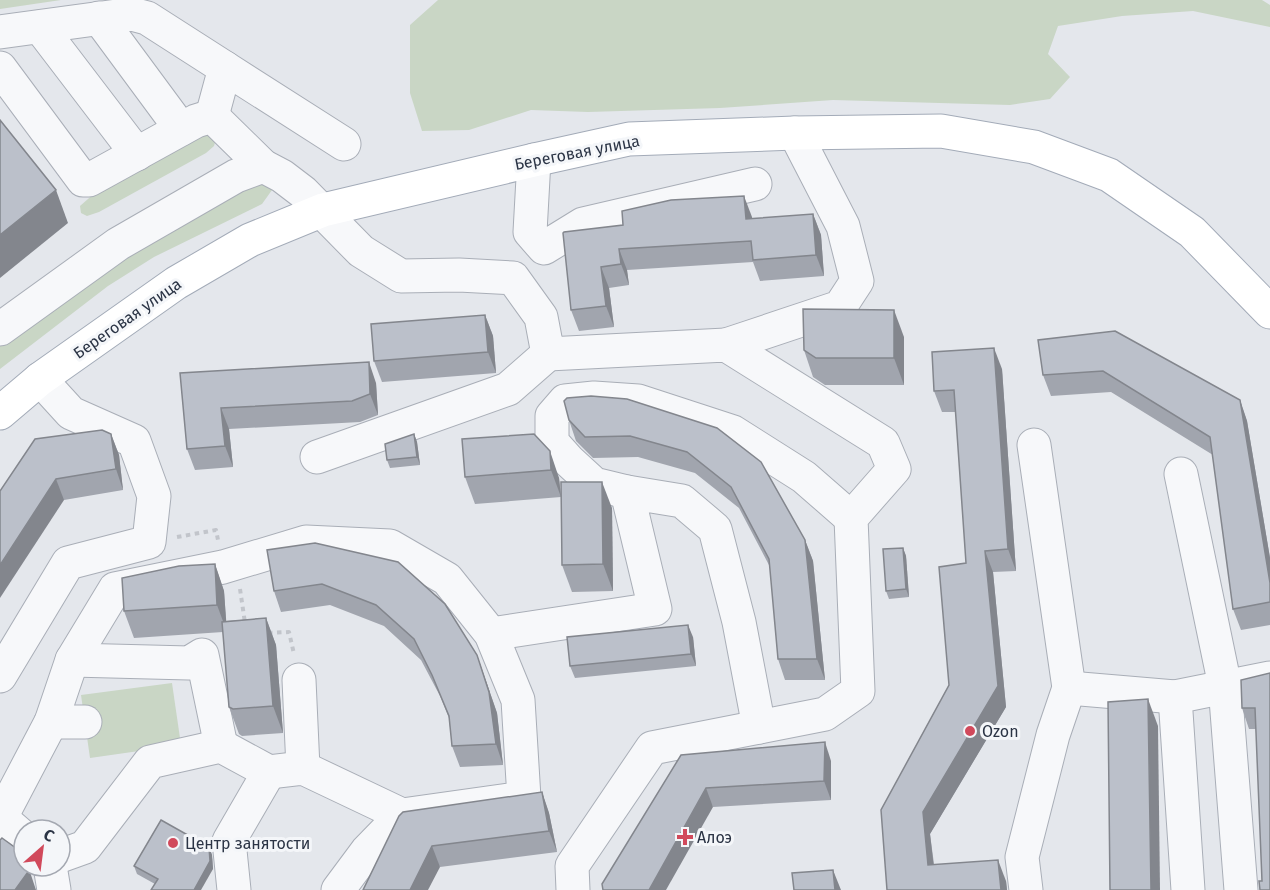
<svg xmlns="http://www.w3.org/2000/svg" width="1270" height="890" viewBox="0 0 1270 890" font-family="'Fira Sans',sans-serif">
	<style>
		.green { fill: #c9d6c5 }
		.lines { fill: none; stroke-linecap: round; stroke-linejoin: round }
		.minor-casing { stroke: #a9aeb7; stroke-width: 35 }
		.major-casing { stroke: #a3abb8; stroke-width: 35 }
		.path { stroke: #c2c5cb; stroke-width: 4; stroke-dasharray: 4.5 4.5; stroke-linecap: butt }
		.minor { stroke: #f7f8fa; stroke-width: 33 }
		.major { stroke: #fff; stroke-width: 33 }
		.wall { fill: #a1a5ae }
		.shaded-wall { fill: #83868d }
		.building { fill: #bbc0ca; stroke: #83868d; stroke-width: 1.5 }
		.poi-dot { fill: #d1495b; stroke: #f4f6f9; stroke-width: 2 }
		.labels { text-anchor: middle; stroke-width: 6; stroke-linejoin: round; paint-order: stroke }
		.street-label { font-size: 16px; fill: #2b3445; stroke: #f4f6f9 }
		.poi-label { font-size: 16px; fill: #2b3445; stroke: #f4f6f9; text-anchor: start }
	</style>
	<rect width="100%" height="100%" fill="#e4e7ec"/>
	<!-- green -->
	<g class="green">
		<polygon points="0,0 61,0 0,9"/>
		<polygon points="438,0 1262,0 1270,5 1270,27 1193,11 1122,16 1058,26 1048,54 1070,77 1050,99 1010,105 833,100 720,108 588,112 531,110 469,130 422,131 410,93 410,25"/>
		<polygon points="212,134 216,139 214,146 206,153 99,212 87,216 81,213 80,206 96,192 192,138"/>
		<polygon points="252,180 268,183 272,190 262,204 154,257 108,286 0,369 0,339 38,311"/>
		<polygon points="172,683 181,745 90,758 81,695"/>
	</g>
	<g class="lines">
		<defs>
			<g id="minor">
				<polyline points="99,18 181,129"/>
				<polyline points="40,27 137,154"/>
				<polyline points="0,32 132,14 147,18 225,68"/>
				<polyline points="0,68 83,180 89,180 196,121 212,116 263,166 282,176 303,192 361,251 401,276 459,275 513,278 541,317 548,354 726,345 883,443 894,469 851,518 858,691 825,714 759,727 739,622 715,529 682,501 627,492 655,609 491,634"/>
				<polyline points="212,116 225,68 344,144"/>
				<polyline points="534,160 530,232 544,248 583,224 755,184"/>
				<polyline points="0,329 118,244 236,176 263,166"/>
				<polyline points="726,345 840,307 857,281 843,226 795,133"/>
				<polyline points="317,457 508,389 548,354"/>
				<polyline points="1181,474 1225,686 1241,890"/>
				<polyline points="627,492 594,484 569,461 552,442 552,416 565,401 594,398 638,401 733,432 804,477 851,518"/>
				<polyline points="72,660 189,663 202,655 221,746"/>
				<polyline points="0,676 68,563 149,542 154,496 134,441 71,413 40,379"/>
				<polyline points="299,680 303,768"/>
				<polyline points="1069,688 1175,697"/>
				<polyline points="51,722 85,722"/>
				<polyline points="1,818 24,838"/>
				<polyline points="0,819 51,722 72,660 115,589 223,567 306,542 390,546 447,579 491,634 518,700 524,798 402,815 303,768 269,772 221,746 150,762 85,847 60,856"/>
				<polyline points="50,866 54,890"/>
				<polyline points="234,890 229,841 269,772"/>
				<polyline points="338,890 367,851 402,815"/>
				<polyline points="573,890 572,866 652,748 759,727"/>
				<polyline points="1026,890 1022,857 1053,735 1069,688 1034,445"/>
				<polyline points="1188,890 1175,697 1270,678"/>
			</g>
			<polyline id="major" points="0,413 40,379 176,283 250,240 323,210 534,160 629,139 795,133 941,131 1034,147 1109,175 1192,232 1270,312"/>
		</defs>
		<!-- minor casing -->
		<use href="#minor" class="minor-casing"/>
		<!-- major casing -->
		<use href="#major" class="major-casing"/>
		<!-- path -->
		<g class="path">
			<polyline points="177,537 216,530 218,540"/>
			<polyline points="240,589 245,623"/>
			<polyline points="268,633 289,632 294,654"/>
		</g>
		<!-- minor -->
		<use href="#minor" class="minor"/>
		<!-- major -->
		<use href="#major" class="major"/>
	</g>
	<!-- wall -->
	<g class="wall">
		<polygon points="813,214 821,235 824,276 760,281 753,262 627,270 629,285 609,288 614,327 579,331 571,310 564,232 752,217 752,219"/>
		<polygon points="485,315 493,336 496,373 382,382 374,361"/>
		<polygon points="904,337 904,385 825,385 813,377 804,350"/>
		<polygon points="1038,340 1240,400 1247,421 1270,558 1270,625 1241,630 1233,609 1213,455 1111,392 1051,396 1043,375"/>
		<polygon points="1002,369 1016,571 993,572 1006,707 930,834 934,864 1006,881 1007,890 887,890 949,685 966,563 956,412 942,412 934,391"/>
		<polygon points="180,373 376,383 378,415 360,422 229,429 233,467 195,470 187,449"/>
		<polygon points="627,399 805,540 813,561 825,680 785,680 778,659 770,567 739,508 695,473 638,457 593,458 576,441 569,420"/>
		<polygon points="111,434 119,455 123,490 64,500 0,491"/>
		<polygon points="414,434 417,442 420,465 390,468 387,460"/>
		<polygon points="534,434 559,478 561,497 475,504 465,477"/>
		<polygon points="612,508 613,591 572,592 562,565"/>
		<polygon points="903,548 906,556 909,597 889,599 886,591"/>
		<polygon points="267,550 477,655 497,713 503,765 460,767 452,746 449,718 440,696 421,660 384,626 330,605 281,612 274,591"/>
		<polygon points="215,564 224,591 226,621 266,618 276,645 283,733 242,736 239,734 229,707 223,632 134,638 124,611"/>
		<polygon points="693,637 696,666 575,678 570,666"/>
		<polygon points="1270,673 1262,881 1256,729 1249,729 1242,708"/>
		<polygon points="681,755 831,761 831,800 713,807"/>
		<polygon points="542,792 549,813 557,852 440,867 399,816"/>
		<polygon points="209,847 212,855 213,869 155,884 137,874 134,866"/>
	</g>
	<!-- shaded-wall -->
	<g class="shaded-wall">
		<polygon points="56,190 68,223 0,278 0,235"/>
		<polygon points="744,196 752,217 753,240 746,219"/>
		<polygon points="813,214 821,235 824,276 816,255"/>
		<polygon points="619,249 627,270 629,285 621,264"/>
		<polygon points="601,267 609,288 614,327 606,306"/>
		<polygon points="894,310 904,337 904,385 894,358"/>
		<polygon points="485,315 493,336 496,373 488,352"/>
		<polygon points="994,348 1002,369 1016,571 1008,549"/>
		<polygon points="369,362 376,383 378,415 370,394"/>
		<polygon points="1240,400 1247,421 1270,558 1270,583"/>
		<polygon points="221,408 229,429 233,467 225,446"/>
		<polygon points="111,434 119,455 123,490 116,469"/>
		<polygon points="414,434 417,442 420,465 417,457"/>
		<polygon points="550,451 559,478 561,497 551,470"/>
		<polygon points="56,479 64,500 0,598 0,565"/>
		<polygon points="602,482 612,508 613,591 603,564"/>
		<polygon points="805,540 813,561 825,680 817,659"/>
		<polygon points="903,548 906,556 909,597 906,589"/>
		<polygon points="985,551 993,572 1006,707 930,834 936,886 928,865 923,812"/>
		<polygon points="215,564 224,591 227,632 217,605"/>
		<polygon points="266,618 276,645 283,733 273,706"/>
		<polygon points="688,625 693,637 696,666 691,654"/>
		<polygon points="477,655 497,713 503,765 496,744"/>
		<polygon points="1148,699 1158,726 1160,890 1151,890"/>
		<polygon points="825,742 831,761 831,800 824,781"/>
		<polygon points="706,788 713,807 666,890 649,890"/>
		<polygon points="542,792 549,813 557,852 549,831"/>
		<polygon points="432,846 440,867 428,890 410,890"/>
		<polygon points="209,847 212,855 213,869 201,890 194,890"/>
		<polygon points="998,860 1006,881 1007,890 1001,890"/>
		<polygon points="27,866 28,866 36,890 15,890"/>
		<polygon points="833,870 841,890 835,890"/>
	</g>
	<!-- building -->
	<g class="building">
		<polygon points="0,120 56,190 0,235"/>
		<polygon points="744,196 746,219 813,214 816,255 753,260 751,241 619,249 621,264 601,267 606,306 571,310 563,233 564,232 623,225 622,211 671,200"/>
		<polygon points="803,309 894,310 894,358 816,358 804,350"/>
		<polygon points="485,315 488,352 374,361 371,324"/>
		<polygon points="1115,331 1240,400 1270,583 1270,602 1233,609 1210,437 1103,371 1043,375 1038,340"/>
		<polygon points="994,348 1008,549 985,551 998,686 923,812 928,865 998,860 1001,890 887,890 881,810 949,685 939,567 966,563 954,390 934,391 932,352"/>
		<polygon points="369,362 370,394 352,401 221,408 225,446 187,449 180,373"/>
		<polygon points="591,396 627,399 717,428 761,462 805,540 817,659 778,659 769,559 731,487 687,452 630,436 585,437 569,420 564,401 567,398"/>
		<polygon points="102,430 111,434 116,469 56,479 0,565 0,491 35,439"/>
		<polygon points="414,434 417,457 387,460 385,444"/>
		<polygon points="534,434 550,451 551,470 465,477 462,439"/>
		<polygon points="561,482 602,482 603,564 562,565"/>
		<polygon points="315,543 398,562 445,604 477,655 489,692 496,744 452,746 449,716 432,675 414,639 376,605 322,584 274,591 267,550"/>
		<polygon points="903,548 906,589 886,591 883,549"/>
		<polygon points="215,564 217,605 124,611 122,578 179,566"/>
		<polygon points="266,618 273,706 233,709 229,707 222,622"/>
		<polygon points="688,625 691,654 570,666 567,637"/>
		<polygon points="1270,673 1270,890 1260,890 1259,881 1262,881 1255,708 1242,708 1241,680"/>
		<polygon points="1148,699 1151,890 1110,890 1108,702"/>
		<polygon points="825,742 824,781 706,788 649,890 603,890 602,884 681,755"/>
		<polygon points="542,792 549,831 432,846 410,890 363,890 399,816 403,812"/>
		<polygon points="161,820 209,847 210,861 194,890 151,890 158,879 134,866"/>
		<polygon points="2,838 24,854 24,866 27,866 28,872 15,890 0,890 0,840"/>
		<polygon points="833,870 835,890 794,890 792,873"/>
	</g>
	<!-- markers -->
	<g class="poi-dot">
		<circle cx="970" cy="731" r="6"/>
		<path d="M682 828h6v6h6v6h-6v6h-6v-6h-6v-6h6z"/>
		<circle cx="173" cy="843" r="6"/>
	</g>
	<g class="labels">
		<!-- street labels -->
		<g class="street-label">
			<text transform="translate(577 152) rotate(-11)" y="6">Береговая улица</text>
			<text transform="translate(127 318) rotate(-35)" y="6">Береговая улица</text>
		</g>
		<!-- poi labels -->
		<g class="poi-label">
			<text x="982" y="737">Ozon</text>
			<text x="697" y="843">Алоэ</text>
			<text x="185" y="849">Центр занятости</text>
		</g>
	</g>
	<!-- north arrow -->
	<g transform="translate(42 848) rotate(28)"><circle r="28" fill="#f4f6f9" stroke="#a4a8b1" stroke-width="1.5"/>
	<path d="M0-4.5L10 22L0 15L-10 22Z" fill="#d1495b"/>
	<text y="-9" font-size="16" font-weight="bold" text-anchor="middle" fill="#2b3445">С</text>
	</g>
</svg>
